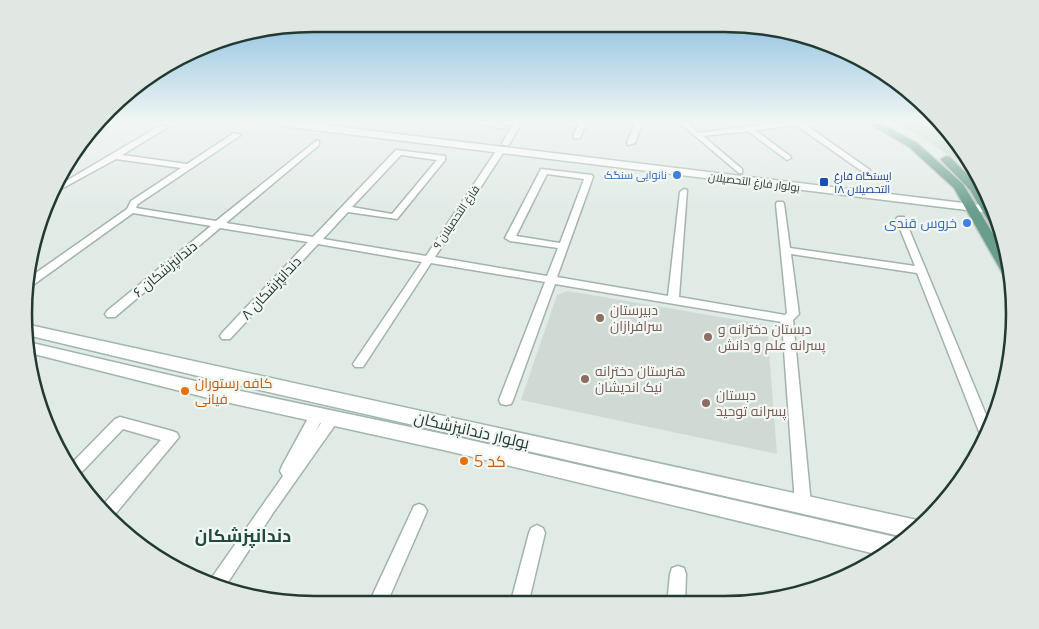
<svg xmlns="http://www.w3.org/2000/svg" width="1039" height="629" viewBox="0 0 1039 629" font-family="Montserrat,Cairo,sans-serif">
	<style>
		.built { fill: #d0dad5 }
		.green { fill: #bcdac2 }
		.lines { fill: none; stroke-linecap: round; stroke-linejoin: round }
		.minor-casing { stroke: #a4b2ac; stroke-width: 3 }
		.secondary-casing { stroke: #a1b6ad; stroke-width: 3 }
		.primary-casing { stroke: #c1c8c6; stroke-width: 3 }
		.trunk-casing { stroke: #c1c8c6; stroke-width: 3 }
		.minor { fill: #fff; fill-rule: evenodd }
		.secondary { fill: #fff; fill-rule: evenodd }
		.primary { fill: #699d8c; fill-rule: evenodd }
		.trunk { fill: #4d8071; fill-rule: evenodd }
		.shop-dot { fill: #3f7fe0; stroke: #f2f7f4; stroke-width: 2 }
		.transit-dot { fill: #1a4fb4; stroke: #f2f7f4; stroke-width: 2 }
		.education-dot { fill: #8d6e63; stroke: #f2f7f4; stroke-width: 2 }
		.food-dot { fill: #e8710a; stroke: #f2f7f4; stroke-width: 2 }
		.labels { text-anchor: middle; stroke-width: 4.5; stroke-linejoin: round; paint-order: stroke }
		.far-shop-label { font-size: 11px; fill: #366cbe; stroke: #f2f7f4; text-anchor: end }
		.far-transit-label { font-size: 11px; fill: #164399; stroke: #f2f7f4; text-anchor: start }
		.far-street-label { font-size: 11px; fill: #233a32; stroke: #f2f7f4 }
		.shop-label { font-size: 14px; fill: #366cbe; stroke: #f2f7f4; text-anchor: end }
		.street-label { font-size: 14px; fill: #233a32; stroke: #f2f7f4 }
		.education-label { font-size: 14px; fill: #785e54; stroke: #f2f7f4; text-anchor: start }
		.food-label { font-size: 14px; fill: #c56008; stroke: #f2f7f4; text-anchor: start }
		.near-street-label { font-size: 16px; fill: #233a32; stroke: #f2f7f4 }
		.near-food-label { font-size: 16px; fill: #c56008; stroke: #f2f7f4; text-anchor: start }
		.near-neighbourhood-label { font-size: 18px; font-weight: bold; fill: #204b3e; stroke: #f2f7f4 }
		.rim { fill: none; stroke: #233a32; stroke-width: 2.5 }
	</style>
	<rect width="100%" height="100%" fill="#e1ebe6"/>
	<!-- built -->
	<polygon class="built" points="568,291 767,325 777,454 521,400 557,295"/>
	<!-- green -->
	<polygon class="green" points="894,123 937,123 966,153 978,181 961,164 925,139"/>
	<g class="lines">
		<defs>
			<g id="minor">
				<polygon points="103,123 112,123 95,135 90,135"/>
				<polygon points="474,123 493,123 508,127 504,129"/>
				<polygon points="514,123 521,123 509,145 503,145 502,143"/>
				<polygon points="579,123 586,123 580,138 574,138 573,136"/>
				<polygon points="635,123 642,123 635,143 628,145 627,143"/>
				<polygon points="680,123 688,123 698,133 744,127 747,125 751,126 776,123 803,123 870,170 863,172 796,125 755,130 790,156 791,158 787,160 748,131 703,136 742,169 742,173 739,173"/>
				<path d="M161,125L168,127L122,155L187,164L234,133L241,135L138,204L136,208L216,221L316,141H319V145L226,223L313,237L396,150L445,156V160L397,219L348,212L323,239L426,256L498,148H504L505,150L435,257L547,276L558,248L510,241L505,238L541,169L592,175L593,177L557,277L668,296L680,192L684,189L687,190L679,297L785,315L787,313L776,204L777,202H783L784,204L790,248L915,266L896,219L898,217H904L989,422L983,435L980,434L917,273L791,254L799,314L793,320L811,504L808,509L803,511L798,509L795,504L782,322L555,284L513,400L511,404L506,405L501,404L499,400L545,282L431,263L363,367H355L353,364L355,361L422,262L318,244L230,339H222L220,336L222,333L308,242L220,228L115,317H107L105,314L107,311L211,226L133,213L33,285L28,286L30,277L127,209L131,201L181,168L116,159L52,194L56,187ZM401,155L437,160L392,214L352,207ZM547,174L584,179L560,243L516,236Z"/>
				<path d="M317,410L322,411L324,415L315,433C321,424 326,410 338,414L340,418L273,513L223,590L208,583L283,476L280,471L282,466L312,411Z"/>
				<polygon points="120,417 172,431 177,433 179,437 112,518 101,507 161,440 123,429 78,476 76,476 70,465 115,419"/>
				<polygon points="419,504 424,506 427,511 386,605 368,605 414,506"/>
				<polygon points="537,525 543,528 545,533 528,605 510,605 529,533 531,528"/>
				<polygon points="678,566 684,568 686,574 685,605 667,605 670,574 672,568"/>
			</g>
			<g id="secondary">
				<polygon points="277,123 307,123 988,206 991,213 282,126"/>
				<polygon points="25,324 926,522 909,538 194,375 27,335"/>
				<polygon points="28,342 212,385 448,435 895,537 903,542 884,556 448,451 212,399 30,353"/>
			</g>
			<g id="primary">
				<polygon points="868,123 881,123 917,143 963,184 1010,262 1010,278 1003,274 954,188 909,147"/>
				<polygon points="946,156 950,157 981,188 997,227 992,227 970,190 942,161 941,159"/>
			</g>
			<polygon id="trunk" points="101,123 108,123 101,128 96,128"/>
		</defs>
		<!-- minor casing -->
		<use href="#minor" class="minor-casing"/>
		<!-- secondary casing -->
		<use href="#secondary" class="secondary-casing"/>
		<!-- primary casing -->
		<use href="#primary" class="primary-casing"/>
		<!-- trunk casing -->
		<use href="#trunk" class="trunk-casing"/>
		<!-- minor -->
		<use href="#minor" class="minor"/>
		<!-- secondary -->
		<use href="#secondary" class="secondary"/>
		<!-- primary -->
		<use href="#primary" class="primary"/>
		<!-- trunk -->
		<use href="#trunk" class="trunk"/>
	</g>
	<!-- sky -->
	<linearGradient id="sky" x2="0" y2="1"><stop stop-color="#83bbdd"/><stop offset="0.58" stop-color="#f2f6f4"/><stop offset="1" stop-color="#f2f6f4" stop-opacity="0"/></linearGradient>
	<rect width="1039" height="211" fill="url(#sky)"/>
	<!-- markers -->
	<g class="shop-dot">
		<circle cx="677" cy="175" r="5"/>
		<circle cx="967" cy="223" r="5"/>
	</g>
	<rect class="transit-dot" x="819" y="177" width="10" height="10" rx="2.5"/>
	<g class="education-dot">
		<circle cx="600" cy="318" r="5"/>
		<circle cx="708" cy="337" r="5"/>
		<circle cx="585" cy="379" r="5"/>
		<circle cx="706" cy="403" r="5"/>
	</g>
	<g class="food-dot">
		<circle cx="185" cy="391" r="5"/>
		<circle cx="464" cy="461" r="5"/>
	</g>
	<g class="labels">
		<!-- far-shop labels -->
		<g class="far-shop-label">
			<text x="667" y="179">نانوایی سنگک</text>
		</g>
		<!-- far-transit labels -->
		<g class="far-transit-label">
			<text x="834" y="180">ایستگاه فارغ<tspan x="834" dy="13">التحصیلان ۱۸</tspan></text>
		</g>
		<!-- far-street labels -->
		<g class="far-street-label">
			<text transform="translate(754 182) rotate(7)" y="4">بولوار فارغ التحصیلان</text>
			<text transform="translate(456 217) rotate(-56)" y="4">فارغ التحصیلان ۹</text>
		</g>
		<!-- shop labels -->
		<g class="shop-label">
			<text x="957" y="228">خروس قندی</text>
		</g>
		<!-- street labels -->
		<g class="street-label">
			<text transform="translate(165 269) rotate(-40)" y="5">دندانپزشکان ۶</text>
			<text transform="translate(271 288) rotate(-47)" y="5">دندانپزشکان ۸</text>
		</g>
		<!-- education labels -->
		<g class="education-label">
			<text x="610" y="315">دبیرستان<tspan x="610" dy="16">سرافرازان</tspan></text>
			<text x="718" y="334">دبستان دخترانه و<tspan x="718" dy="16">پسرانه علم و دانش</tspan></text>
			<text x="595" y="376">هنرستان دخترانه<tspan x="595" dy="16">نیک اندیشان</tspan></text>
			<text x="716" y="400">دبستان<tspan x="716" dy="16">پسرانه توحید</tspan></text>
		</g>
		<!-- food labels -->
		<g class="food-label">
			<text x="195" y="388">کافه رستوران<tspan x="195" dy="16">فیانی</tspan></text>
		</g>
		<!-- near-street labels -->
		<g class="near-street-label">
			<text transform="translate(472 430) rotate(13)" y="6">بولوار دندانپزشکان</text>
		</g>
		<!-- near-food labels -->
		<g class="near-food-label">
			<text x="474" y="467">کد 5</text>
		</g>
		<!-- near-neighbourhood labels -->
		<g class="near-neighbourhood-label">
			<text x="243" y="542">دندانپزشکان</text>
		</g>
	</g>
	<!-- crop -->
	<path d="M0 0H1039V629H0ZM314 32H724A282 282 0 0 1 1006 314V314A282 282 0 0 1 724 596H314A282 282 0 0 1 32 314V314A282 282 0 0 1 314 32Z" fill="#e1e8e4" fill-rule="evenodd"/>
	<path class="rim" d="M314 32H724A282 282 0 0 1 1006 314V314A282 282 0 0 1 724 596H314A282 282 0 0 1 32 314V314A282 282 0 0 1 314 32Z"/>
</svg>
